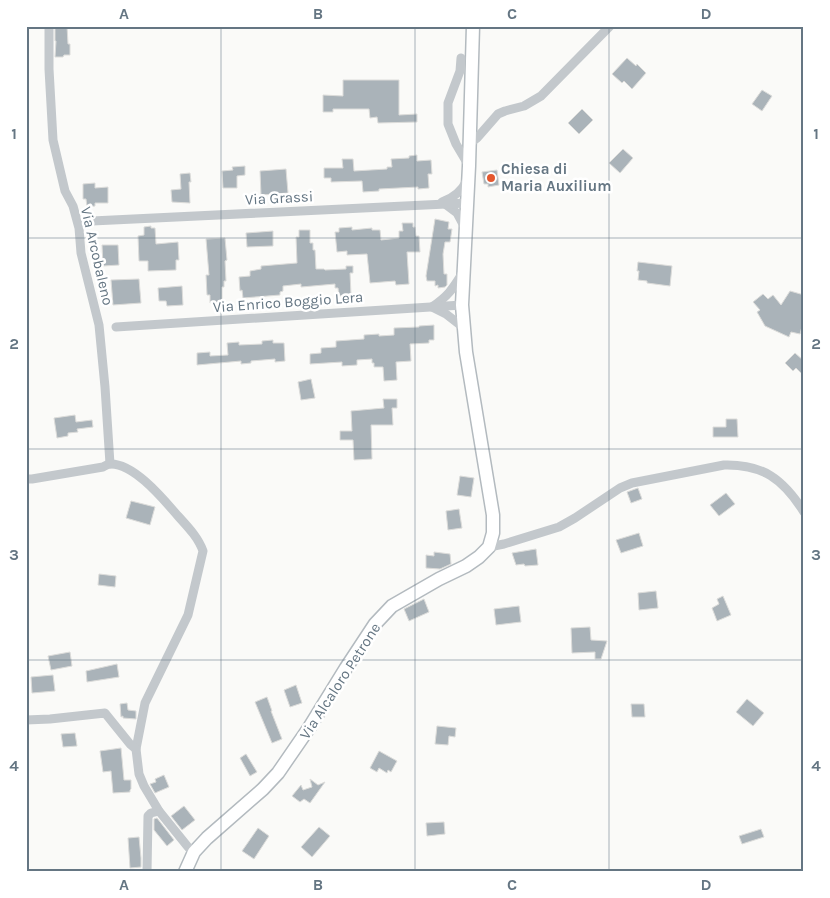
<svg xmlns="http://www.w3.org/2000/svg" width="830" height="898" viewBox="0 0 830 898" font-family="Karla,sans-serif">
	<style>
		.building { fill: #aab3b9; stroke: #dcdcda }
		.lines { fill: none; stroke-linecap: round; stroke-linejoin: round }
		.secondary-casing { stroke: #b3babf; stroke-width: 15 }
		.street { stroke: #c3c8cc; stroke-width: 9 }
		.secondary { stroke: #fff; stroke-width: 12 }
		.grid { fill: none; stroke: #657683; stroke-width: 1; stroke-opacity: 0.55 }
		.poi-dot { fill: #e4572e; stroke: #fff; stroke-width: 2 }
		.labels { text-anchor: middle; stroke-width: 5; stroke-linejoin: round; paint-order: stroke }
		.poi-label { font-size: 15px; font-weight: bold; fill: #657683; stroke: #fff; text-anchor: start }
		.street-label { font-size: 15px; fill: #657683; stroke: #fff }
		.neatline { fill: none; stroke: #657683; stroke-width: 2 }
		.grid-label { font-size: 16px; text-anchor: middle; font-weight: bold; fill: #657683 }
	</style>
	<rect width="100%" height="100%" fill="#fafaf8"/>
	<!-- building -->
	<g class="building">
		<polygon points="55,26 67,26 68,44 70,44 70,55 64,55 63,57 55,57 56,41 55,41"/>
		<polygon points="627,58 636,66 637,64 646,73 632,89 624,81 622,83 612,74"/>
		<polygon points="343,80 399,80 399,115 417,114 417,122 378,123 377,117 370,118 369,109 333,109 333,112 323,112 323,95 343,96"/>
		<polygon points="762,90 772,96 762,111 752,104"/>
		<polygon points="582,109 593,120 579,134 568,123"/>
		<polygon points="623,149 633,158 620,173 609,163"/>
		<polygon points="417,155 417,161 431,160 432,174 428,174 429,188 418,189 418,187 379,189 379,191 363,192 362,181 331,182 331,178 324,178 324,168 343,168 342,159 353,159 354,171 387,169 387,167 392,167 391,159 409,158 409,156"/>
		<polygon points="245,166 245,175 237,176 237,188 223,188 222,171 233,170 232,167"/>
		<polygon points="286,169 288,193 261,195 260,171"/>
		<polygon points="497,170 499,185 488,187 488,184 484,184 482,172"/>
		<polygon points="190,173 191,182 189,182 190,203 172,202 171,190 181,189 180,174"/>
		<polygon points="95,183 95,188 108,187 108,203 95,203 95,206 87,207 86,199 83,199 83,184"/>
		<polygon points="435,219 449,222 448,229 452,229 450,242 445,242 443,254 444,274 447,274 447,285 445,287 438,288 438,285 435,286 435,281 427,281 426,276"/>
		<polygon points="402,223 413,223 413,227 415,227 416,236 419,236 420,252 407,252 409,284 396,285 395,281 370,283 367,254 347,255 347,251 337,252 335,232 339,232 339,228 352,227 352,230 372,228 372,230 380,230 381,240 399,238 399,231 403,231"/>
		<polygon points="151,226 151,228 155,228 156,244 178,242 179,260 176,260 176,270 148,271 148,261 139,261 138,236 144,235 144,227"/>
		<polygon points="299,230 310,230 310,243 313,243 313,250 315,250 316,269 324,269 325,270 346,269 346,266 353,266 353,273 350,273 351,295 339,296 338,288 335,288 335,284 301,287 301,284 283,286 283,291 280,292 280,295 243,298 242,290 240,291 239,277 250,276 250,271 261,269 261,266 297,263 296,237 299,237"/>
		<polygon points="273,231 273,246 247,247 246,233"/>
		<polygon points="225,238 227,260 225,261 226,281 224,281 224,287 222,287 222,302 210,303 210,295 207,295 206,275 209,275 206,239"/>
		<polygon points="102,245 118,245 119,265 103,266"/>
		<polygon points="638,262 672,266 670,286 647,283 647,281 638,280 639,271 637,271"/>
		<polygon points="139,279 141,303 113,305 111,280"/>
		<polygon points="182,286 183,305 167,306 166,301 159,301 158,288"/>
		<polygon points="790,291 804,295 804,319 800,334 791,332 789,337 765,326 757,312 760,310 753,302 763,294 768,299 773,295 781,305"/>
		<polygon points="434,325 434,340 429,340 429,343 410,344 411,361 396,362 397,380 384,381 383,367 374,367 374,363 372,363 372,359 357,360 357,365 342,366 342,362 310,364 310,354 321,353 321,348 336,347 336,341 364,339 364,335 379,334 379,336 394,335 394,328 419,327 419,326"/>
		<polygon points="273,340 273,343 284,343 285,361 275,362 275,359 251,361 251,363 241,364 241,361 197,365 197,353 210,352 210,356 228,355 227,343 239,342 239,345 262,344 262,341"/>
		<polygon points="795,353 804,361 804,376 796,368 793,371 785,363"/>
		<polygon points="311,379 315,398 301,400 298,382"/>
		<polygon points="383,399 397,399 397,408 392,408 393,425 371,425 372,459 354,460 353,440 340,440 340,431 352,431 351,411 384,408"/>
		<polygon points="75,415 76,422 92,420 93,427 77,429 78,432 68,433 68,436 57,438 54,418"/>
		<polygon points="726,419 737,419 738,437 713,437 713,427 726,427"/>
		<polygon points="460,476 474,478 471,497 457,495"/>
		<polygon points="638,488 642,499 631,503 627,492"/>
		<polygon points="726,493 735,504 719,516 710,505"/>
		<polygon points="131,501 155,507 150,525 126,518"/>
		<polygon points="459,509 462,528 448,530 446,511"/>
		<polygon points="639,533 643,546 621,553 616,540"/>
		<polygon points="536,549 538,565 525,566 524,564 516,565 512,553"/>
		<polygon points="434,552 450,554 451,564 440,569 426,568 426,555 434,556"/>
		<polygon points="99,574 116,576 115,587 98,585"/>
		<polygon points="656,591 658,608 639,610 638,593"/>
		<polygon points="723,596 731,615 717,621 712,608 719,604 717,599"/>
		<polygon points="424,599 429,612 409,621 404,609"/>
		<polygon points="519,606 521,622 496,625 494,609"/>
		<polygon points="590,627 591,640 607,641 601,659 595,659 595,652 572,653 571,628"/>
		<polygon points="70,652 72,666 51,670 48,656"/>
		<polygon points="117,664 119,677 87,682 86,671"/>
		<polygon points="53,675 55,691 32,693 31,677"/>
		<polygon points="296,685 302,703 290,707 284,690"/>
		<polygon points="267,697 272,711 271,711 282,739 272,743 255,702"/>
		<polygon points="747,699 764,713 753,726 736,712"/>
		<polygon points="127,703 128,710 136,711 136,719 123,718 123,716 121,717 120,704"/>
		<polygon points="631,704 644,704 645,717 632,717"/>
		<polygon points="437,726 456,728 455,737 449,736 448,745 435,744"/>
		<polygon points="75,733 77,746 63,747 61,734"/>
		<polygon points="121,748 124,780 131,780 131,789 130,790 130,792 113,793 111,771 103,772 100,751"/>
		<polygon points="379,751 397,761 391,772 388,770 387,773 379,768 377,772 370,768"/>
		<polygon points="246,754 257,772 250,776 240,758"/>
		<polygon points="164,775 169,787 155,793 150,784 156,782 155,779"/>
		<polygon points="310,779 318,785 325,782 310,803 304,799 300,802 292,796 301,785 303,790 312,787"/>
		<polygon points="184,806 195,820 182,830 171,816"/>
		<polygon points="157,818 174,840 167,846 154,830 154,819"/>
		<polygon points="444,822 445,834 427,836 426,823"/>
		<polygon points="319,827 330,836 312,857 301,847"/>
		<polygon points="258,828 269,836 254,859 242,851"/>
		<polygon points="761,829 764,837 742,844 739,836"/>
		<polygon points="139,837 141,858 141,867 130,868 128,838"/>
	</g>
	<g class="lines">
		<defs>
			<polyline id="secondary" points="185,872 194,852 207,838 263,789 278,773 309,728 346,668 375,624 392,606 439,579 466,566 479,557 489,547 493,533 493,515 466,352 462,305 469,166 473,26"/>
		</defs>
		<!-- secondary casing -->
		<use href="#secondary" class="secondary-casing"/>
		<!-- street -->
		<g class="street">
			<polyline points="49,26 49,69 53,140 65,191 73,206 79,228 81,253 99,325 105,387 110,464"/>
			<polyline points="461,58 460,71 448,103 448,124 456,144 469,166"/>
			<polyline points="470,143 477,138 498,114 505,111 524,106 541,96 610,26"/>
			<path d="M442,202C453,198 462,191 467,180"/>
			<polyline points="445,204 457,213 465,228"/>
			<polyline points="92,221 467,203"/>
			<path d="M462,274C452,290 448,296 432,307L446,314L464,328"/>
			<polyline points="116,327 462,305"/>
			<path d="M26,479H32L103,467C104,466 109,464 110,464C134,463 164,500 178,516C187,526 198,537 203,551L188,615L145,703L136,749L139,774L144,786L159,811L188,847L194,852"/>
			<path d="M489,547L504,544L559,527L575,518L620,488L632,483L724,465C763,464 783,479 804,512"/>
			<polyline points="26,720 50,719 105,713 130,744 136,749"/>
			<polyline points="147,872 148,816 151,813 159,811"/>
		</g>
		<!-- secondary -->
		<use href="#secondary" class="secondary"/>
	</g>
	<!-- grid -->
	<path class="grid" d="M221,26V872M415,26V872M609,26V872M26,238H804M26,449H804M26,660H804"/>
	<!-- markers -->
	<circle class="poi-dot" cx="491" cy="178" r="5"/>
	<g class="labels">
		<!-- poi labels -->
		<g class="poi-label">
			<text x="501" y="174">Chiesa di<tspan x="501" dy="17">Maria Auxilium</tspan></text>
		</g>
		<!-- street labels -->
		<g class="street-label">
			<text transform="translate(279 198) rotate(-3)" y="5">Via Grassi</text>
			<text transform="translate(97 256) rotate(77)" y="5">Via Arcobaleno</text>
			<text transform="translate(288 302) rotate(-4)" y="5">Via Enrico Boggio Lera</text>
			<text transform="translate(340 681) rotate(-57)" y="5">Via Alcaloro Petrone</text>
		</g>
	</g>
	<!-- border -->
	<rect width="830" height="898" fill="none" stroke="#ffffff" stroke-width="55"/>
	<rect x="28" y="28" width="774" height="842" class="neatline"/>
	<g class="grid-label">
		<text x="124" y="19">A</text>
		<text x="318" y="19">B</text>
		<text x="512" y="19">C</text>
		<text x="706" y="19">D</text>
		<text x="14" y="139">1</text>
		<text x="816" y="139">1</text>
		<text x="14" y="349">2</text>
		<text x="816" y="349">2</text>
		<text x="14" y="560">3</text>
		<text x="816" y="560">3</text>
		<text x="14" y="771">4</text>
		<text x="816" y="771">4</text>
		<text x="124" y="890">A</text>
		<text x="318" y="890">B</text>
		<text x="512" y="890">C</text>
		<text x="706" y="890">D</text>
	</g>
</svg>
